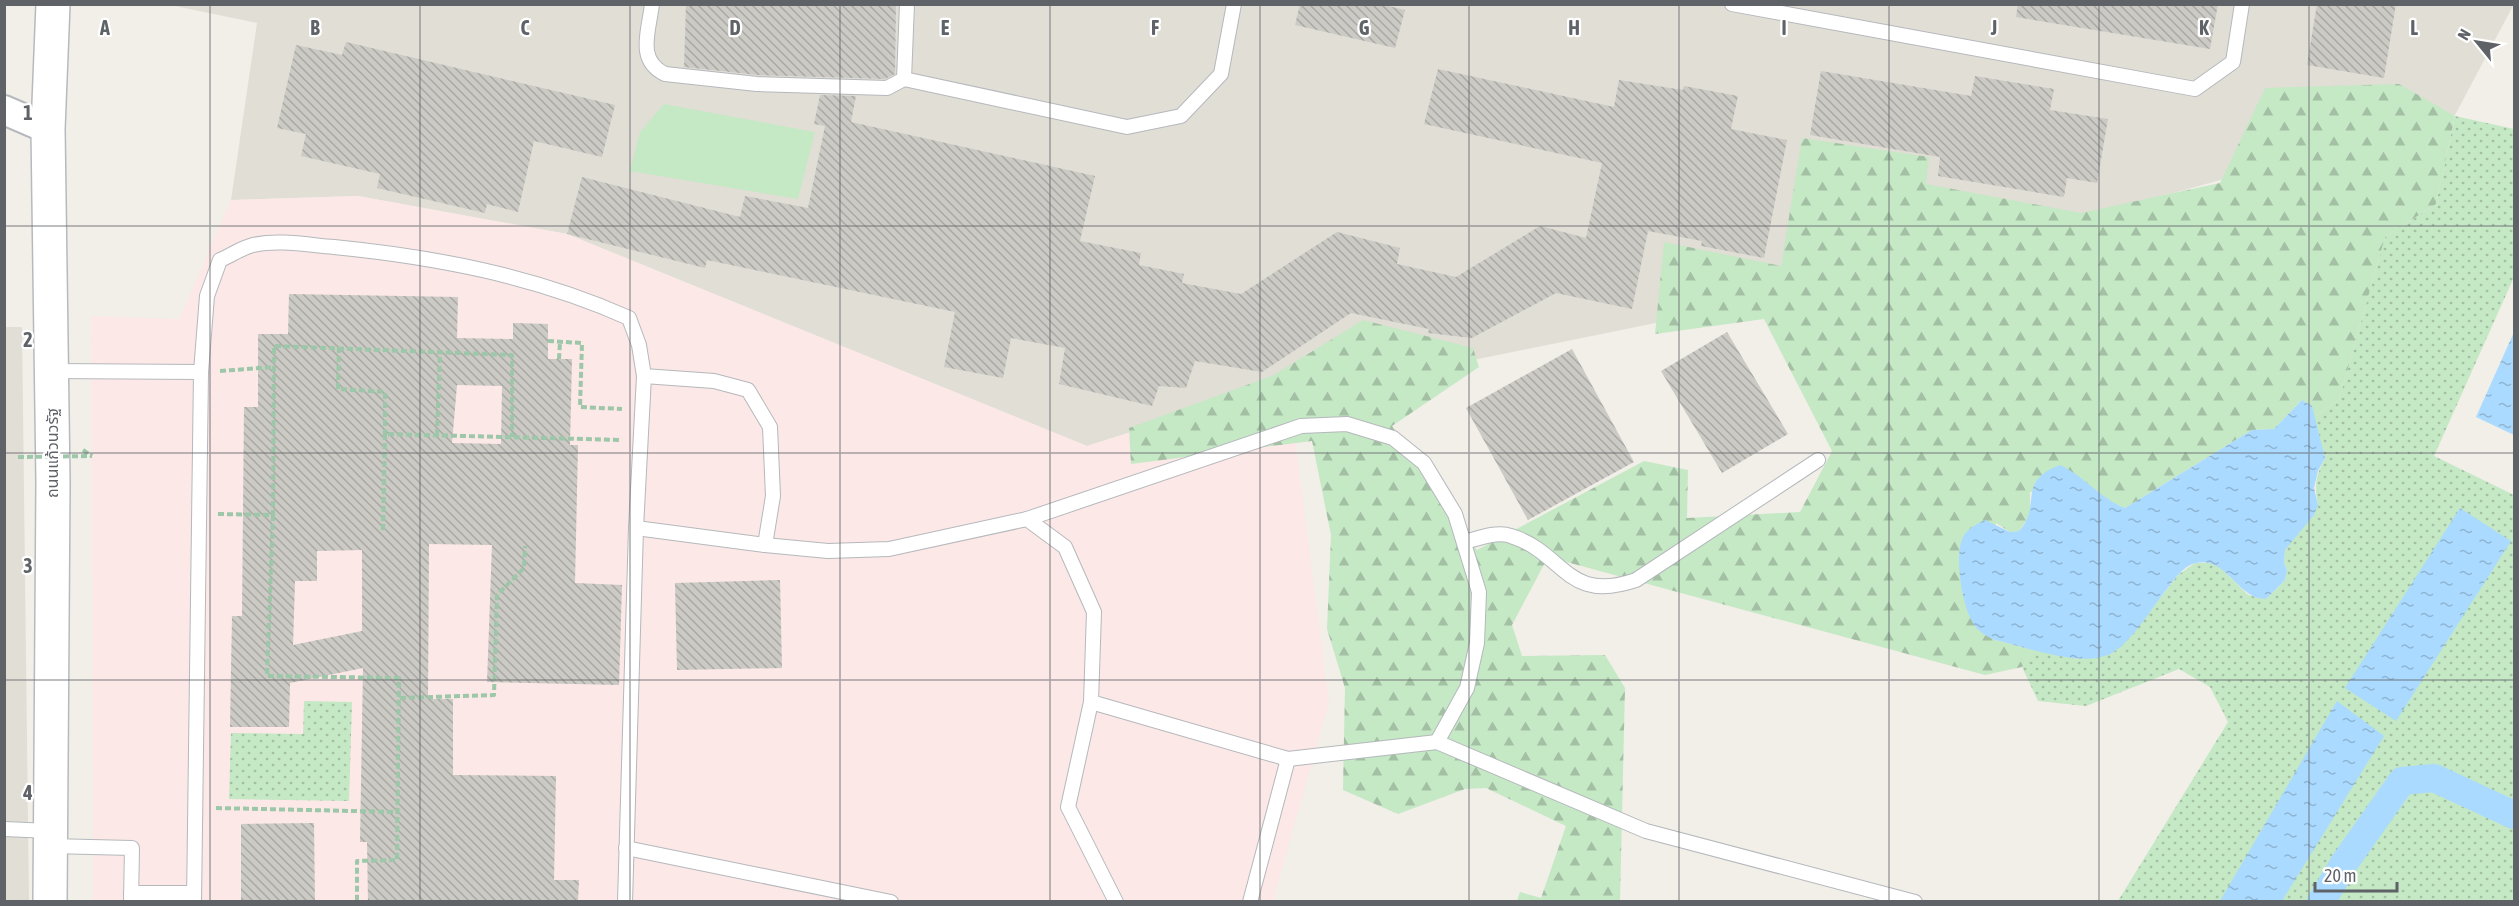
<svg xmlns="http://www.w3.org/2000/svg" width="2519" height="906" viewBox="0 0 2519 906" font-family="'Asap Condensed','Noto Sans Thai',sans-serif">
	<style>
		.education { fill: #e1ded6 }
		.medical { fill: #fce8e6 }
		.grass { fill: url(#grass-dots) }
		.forest { fill: url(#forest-firs) }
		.park { fill: #c5e8c5 }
		.water { fill: url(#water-ripples) }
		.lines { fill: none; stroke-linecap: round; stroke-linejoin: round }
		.canal { stroke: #aadaff; stroke-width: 28 }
		.building { fill: url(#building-back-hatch); fill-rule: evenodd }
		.lane-casing { stroke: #b5b8bc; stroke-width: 16 }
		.street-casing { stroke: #b5b8bc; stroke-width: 32 }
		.secondary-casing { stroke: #b6babf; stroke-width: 36 }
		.path { stroke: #9cc7a9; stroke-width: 4; stroke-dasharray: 6 3; stroke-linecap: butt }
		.lane { stroke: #fff; stroke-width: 14 }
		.street { stroke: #fff; stroke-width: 28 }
		.secondary { stroke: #fff; stroke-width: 33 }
		.path-bridge { stroke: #9cc7a9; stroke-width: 4; stroke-dasharray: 6 3; stroke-linecap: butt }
		.grid { fill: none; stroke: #5f6368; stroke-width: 1.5; stroke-opacity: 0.55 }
		.labels { text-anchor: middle; stroke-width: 4.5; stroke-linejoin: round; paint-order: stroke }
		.street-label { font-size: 16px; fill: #5f6368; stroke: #fff }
		.grid-label { font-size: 20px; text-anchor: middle; font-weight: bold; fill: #5f6368; stroke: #fff; stroke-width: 4.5; stroke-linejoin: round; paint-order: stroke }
	</style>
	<defs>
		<pattern id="grass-dots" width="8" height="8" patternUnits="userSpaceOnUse" patternTransform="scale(1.5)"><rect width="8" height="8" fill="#c5e8c5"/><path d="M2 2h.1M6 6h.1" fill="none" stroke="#a3c0a4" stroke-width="1.8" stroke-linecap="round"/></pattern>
		<pattern id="forest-firs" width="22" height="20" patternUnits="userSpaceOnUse" patternTransform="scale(1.5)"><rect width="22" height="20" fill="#c5e8c5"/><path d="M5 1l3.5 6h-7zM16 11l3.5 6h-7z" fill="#a3c0a4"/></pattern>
		<pattern id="water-ripples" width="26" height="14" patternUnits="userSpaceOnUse" patternTransform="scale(1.5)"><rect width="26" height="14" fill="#aadaff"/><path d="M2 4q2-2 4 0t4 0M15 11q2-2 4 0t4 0" fill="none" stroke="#8eb4d2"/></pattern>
		<pattern id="building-back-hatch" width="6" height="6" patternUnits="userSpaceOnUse" patternTransform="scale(1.5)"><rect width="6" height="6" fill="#cccac5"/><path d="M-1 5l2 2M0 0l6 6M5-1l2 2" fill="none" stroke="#a9a8a4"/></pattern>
	</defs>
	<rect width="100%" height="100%" fill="#f1efe8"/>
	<!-- education -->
	<g class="education">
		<polygon points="2514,4 2455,115 1838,286 1281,399 1276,386 1087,446 567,234 358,196 231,200 257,23 170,5"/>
		<polygon points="4,327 22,327 29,902 4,901"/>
	</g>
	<!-- medical -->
	<polygon class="medical" points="358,196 567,234 1087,446 1277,386 1295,438 1329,703 1273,901 93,901 91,316 179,319 231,200"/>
	<!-- grass -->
	<g class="grass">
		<path d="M2455,116L2514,129V277L2434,456L2514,495V901H2118L2228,722L2210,687L2179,669L2086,706L2038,701L2022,667L2034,649L2078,659L2126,641L2178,575L2195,563H2210L2220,567L2248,595L2266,599L2285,580L2287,570L2284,563L2285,550L2318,505C2314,486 2316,475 2325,458L2314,417L2339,400L2385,237L2436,204Z"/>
		<polygon points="304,701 352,702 349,801 229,799 231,733 303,734"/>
	</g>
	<!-- forest -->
	<polygon class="forest" points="2399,84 2455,116 2436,204 2385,237 2339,400 2314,417 2312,406 2302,400 2274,429 2252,430 2125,508 2117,505 2030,492 2030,516 2019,531 2010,532 1996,523 1984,634 1995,640 2034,649 2022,667 1985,675 1548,557 1512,625 1522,656 1605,655 1625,688 1620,901 1517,901 1520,892 1541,898 1566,826 1486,788 1465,789 1398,814 1343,790 1345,688 1327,629 1331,535 1312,441 1131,464 1129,428 1274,375 1363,320 1473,348 1479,367 1392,426 1477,550 1644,461 1688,470 1687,518 1800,512 1832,451 1764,319 1655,334 1664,242 1781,266 1802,138 1929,157 1926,184 2081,213 2220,183 2265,88"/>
	<!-- park -->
	<polygon class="park" points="664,104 815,132 798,199 630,171 640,132"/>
	<!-- water -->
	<g class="water">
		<polygon points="2514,332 2514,435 2476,417"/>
		<path d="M2302,400L2312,406L2325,458L2318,471L2314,488L2318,505L2314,515L2285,550L2284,563L2287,570L2285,580L2266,599C2237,599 2227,556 2196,563C2182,566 2172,583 2163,594C2150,611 2131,642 2112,653C2082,669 2027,647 1995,640C1987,636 1978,632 1973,623C1962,606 1954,555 1963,537C1968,528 1977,524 1985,520L2010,532L2019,531C2043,506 2015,482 2060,465C2084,476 2101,499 2125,508L2252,430L2274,429Z"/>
		<polygon points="2460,508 2511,541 2396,721 2345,688"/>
		<polygon points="2337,701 2384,736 2282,901 2220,901"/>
	</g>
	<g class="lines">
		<!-- canal -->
		<polyline class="canal" points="2321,902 2345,862 2402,781 2434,778 2514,815"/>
	</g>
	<!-- building -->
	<g class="building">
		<polygon points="686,4 896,4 895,74 885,79 758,75 684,67"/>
		<polygon points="1300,4 1380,4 1405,10 1395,48 1295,25"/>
		<polygon points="2018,4 2218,4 2210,49 2016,17"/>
		<polygon points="2317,4 2396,4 2384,78 2307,65"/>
		<polygon points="346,42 615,105 602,157 534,141 518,212 487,204 485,213 377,188 380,174 301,156 306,134 277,128 296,45 342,55"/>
		<polygon points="1438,69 1614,107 1619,80 1683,90 1684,86 1738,96 1731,129 1787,140 1764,258 1701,246 1702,241 1648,231 1632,309 1556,293 1472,338 1428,333 1429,329 1351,313 1262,372 1195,361 1186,388 1159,386 1152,406 1059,384 1065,348 1011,338 1003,378 944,367 955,312 707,260 705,268 567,234 582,177 740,217 745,196 808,208 825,126 814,124 820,95 856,96 851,122 1095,176 1080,241 1141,253 1139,265 1184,274 1182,283 1241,294 1337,232 1400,248 1397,264 1456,277 1540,226 1586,238 1602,163 1424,124"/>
		<polygon points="1821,71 1971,96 1975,76 2054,89 2050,110 2108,119 2097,183 2067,178 2064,197 1938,176 1940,157 1810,135"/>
		<path d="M289,294L458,297L457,338L513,339V323L548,324V359H572L570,445H578L575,583L622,585L619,685L487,682L492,545L429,544L428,699H453V775L556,776L554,880H579L578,902H368L367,842H360L363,668L290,683L289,727H230L232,616H242L244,407H258V334H288ZM457,385L502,386L501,444L452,443ZM362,550V631L293,645L295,581H317V551Z"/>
		<polygon points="1727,332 1788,434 1722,473 1661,371"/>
		<polygon points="1572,349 1634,462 1528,520 1466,408"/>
		<polygon points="780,580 782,668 677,670 675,583"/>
		<polygon points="314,823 315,902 241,902 241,824"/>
	</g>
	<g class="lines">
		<defs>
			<g id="lane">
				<path d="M652,4C649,31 636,60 665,74L757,84L887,88L904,79L907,4"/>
				<polyline points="1732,4 2195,89 2233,62 2242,4"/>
				<polyline points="904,79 1127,127 1181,116 1221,74 1234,4"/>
				<polyline points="52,371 201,372"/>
				<polyline points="644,376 714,381 748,390 770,427 773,496 765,545"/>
				<polyline points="1027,519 1301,426 1347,424 1393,438 1424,463 1455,514 1479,592 1477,643 1467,688 1437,742"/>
				<polyline points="636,528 765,545 828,551 889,549 1027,519 1065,547 1094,612 1091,702 1068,807 1116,902"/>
				<path d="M1465,542C1479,538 1497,531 1511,536C1565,553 1566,604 1636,580L1818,460"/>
				<polyline points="1091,702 1288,759 1437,742 1646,831 1915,902"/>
				<polyline points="4,829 50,831"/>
				<polyline points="50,846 132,848 131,902"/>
				<polyline points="626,848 891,902"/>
				<polyline points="131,893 194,893"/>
				<path d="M194,902L201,372L207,296L220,260C230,256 241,248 253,245C279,239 308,245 334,247C435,257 536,276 629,318L639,345L644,376L636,528L625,902"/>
				<polyline points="1250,902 1288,759"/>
			</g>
			<polyline id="street" points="4,110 48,129"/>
			<polyline id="secondary" points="50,902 53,482 48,129 53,4"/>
		</defs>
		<!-- lane casing -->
		<use href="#lane" class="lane-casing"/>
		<!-- street casing -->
		<use href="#street" class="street-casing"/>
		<!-- secondary casing -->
		<use href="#secondary" class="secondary-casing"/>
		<!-- path -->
		<g class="path">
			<polyline points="548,341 582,343 580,407 622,409"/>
			<polyline points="339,347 338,389 385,392 385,434"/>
			<polyline points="559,359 560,342"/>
			<polyline points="220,371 274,367"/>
			<polyline points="437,435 440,351"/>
			<polyline points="83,450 92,456"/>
			<polyline points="218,514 273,515 274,346 512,355 512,437"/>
			<polyline points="273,515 267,676 399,678 397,860 357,861 357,902"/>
			<polyline points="383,530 385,434 622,440"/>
			<polyline points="400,698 494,695 497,595 524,568 525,546"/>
			<polyline points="216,808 398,812"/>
		</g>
		<!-- lane -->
		<use href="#lane" class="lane"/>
		<!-- street -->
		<use href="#street" class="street"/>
		<!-- secondary -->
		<use href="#secondary" class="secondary"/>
		<!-- path-bridge -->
		<polyline class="path-bridge" points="18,457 92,456"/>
	</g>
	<!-- grid -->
	<path class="grid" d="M210,4V902M420,4V902M630,4V902M840,4V902M1050,4V902M1260,4V902M1469,4V902M1679,4V902M1889,4V902M2099,4V902M2309,4V902M4,226H2514M4,453H2514M4,680H2514"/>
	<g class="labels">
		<!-- street labels -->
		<g class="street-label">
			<text transform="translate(52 453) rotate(-90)" y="6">ถนนแก้วนวรัฐ</text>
		</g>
	</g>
	<g class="grid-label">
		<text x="105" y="35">A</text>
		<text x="315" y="35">B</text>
		<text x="525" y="35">C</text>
		<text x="735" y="35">D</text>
		<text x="945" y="35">E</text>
		<text x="1155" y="35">F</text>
		<text x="1364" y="35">G</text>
		<text x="1574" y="35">H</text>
		<text x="1784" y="35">I</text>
		<text x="1994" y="35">J</text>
		<text x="2204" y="35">K</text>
		<text x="2414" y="35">L</text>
		<text x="28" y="120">1</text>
		<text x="28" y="347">2</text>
		<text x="28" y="573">3</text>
		<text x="28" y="800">4</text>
	</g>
	<!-- border -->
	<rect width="2519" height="906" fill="none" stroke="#5f6368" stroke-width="12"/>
	<!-- north arrow -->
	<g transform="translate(2477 42) rotate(300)" stroke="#ffffff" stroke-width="4.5" paint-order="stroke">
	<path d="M0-4.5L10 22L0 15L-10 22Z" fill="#5f6368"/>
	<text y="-9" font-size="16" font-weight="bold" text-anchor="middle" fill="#5f6368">N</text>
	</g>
	<!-- scale -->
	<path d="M2315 882v9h82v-9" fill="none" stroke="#5f6368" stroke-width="3"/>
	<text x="2324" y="882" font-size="18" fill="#5f6368" stroke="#ffffff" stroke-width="4.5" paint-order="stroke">20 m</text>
</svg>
